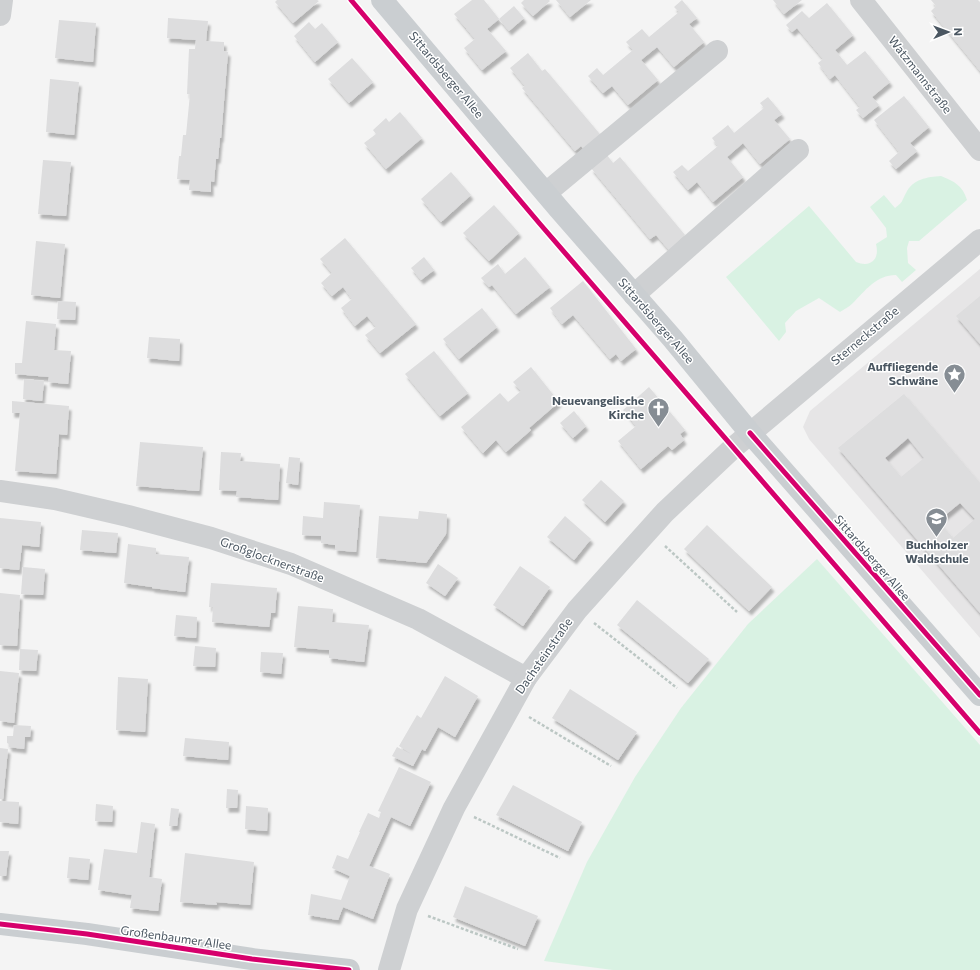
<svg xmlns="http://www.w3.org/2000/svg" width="980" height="970" viewBox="0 0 980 970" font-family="Commissioner,sans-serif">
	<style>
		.education { fill: #e6e5e6 }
		.green { fill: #d9f2e3 }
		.building { fill: #ddddde; fill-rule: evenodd; filter: url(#shadow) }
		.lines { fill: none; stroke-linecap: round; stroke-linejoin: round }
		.path { stroke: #bcc7c4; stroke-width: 2.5; stroke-dasharray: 3 2; stroke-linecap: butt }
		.minor { stroke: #ced0d2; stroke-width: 22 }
		.major { stroke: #caced1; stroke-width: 22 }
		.cycleway-casing { stroke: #fff; stroke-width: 8 }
		.cycleway { stroke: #d6006c; stroke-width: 5 }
		.labels { text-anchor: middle; stroke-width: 3; stroke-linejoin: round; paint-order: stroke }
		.street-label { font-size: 12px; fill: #4a5661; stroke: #fff }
		.poi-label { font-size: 12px; font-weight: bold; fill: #4a5661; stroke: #fff; text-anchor: end }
	</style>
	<defs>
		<filter id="shadow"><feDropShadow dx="2.5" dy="4.5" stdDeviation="1" flood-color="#0004"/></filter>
	</defs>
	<rect width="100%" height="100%" fill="#f4f4f4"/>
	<!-- education -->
	<polygon class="education" points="980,269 980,638 809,439 803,427 810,411"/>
	<!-- green -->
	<g class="green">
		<path d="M941,176C954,181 963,186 967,200L919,241H909L907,248L908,263L916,270L902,282L896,275C876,275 865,291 853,303C849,307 844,309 840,312L819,298L796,311L785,323L786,332L779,341L726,277L809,206L856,262C871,268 880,259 876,244L887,237L886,228L870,207L884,195L895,208C904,201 901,202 906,193C913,179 927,177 941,176Z"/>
		<polygon points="817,559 980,745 980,970 613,970 544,961 587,862 635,777 681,708 748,624"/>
	</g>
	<!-- building -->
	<g class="building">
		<polygon points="277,0 317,0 319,1 293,23 275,2"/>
		<polygon points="472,0 484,0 499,19 514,6 524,18 509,31 499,19 487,29 506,51 482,70 464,48 475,39 454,14"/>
		<polygon points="524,0 549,0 550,1 533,16 521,3"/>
		<polygon points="556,0 591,0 570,17"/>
		<polygon points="682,0 697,18 689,24 704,42 674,67 657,47 641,60 658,80 628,105 612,86 603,93 588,76 597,68 603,75 633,50 626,42 642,29 649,37 679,12 674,7"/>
		<polygon points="773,0 802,0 784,14"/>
		<polygon points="931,0 978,0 980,2 980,71 931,11 936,6"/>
		<polygon points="827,3 853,35 835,50 847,65 865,51 890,82 872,97 879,105 863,118 856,110 860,107 835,75 830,79 818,63 823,59 797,28 792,32 786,25 802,11 809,18"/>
		<polygon points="168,18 208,21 206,41 224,42 224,51 228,52 221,138 220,138 218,159 216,159 214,182 211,181 211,192 189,190 190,180 177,179 179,156 181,156 183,135 186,135 190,94 187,94 189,49 195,49 196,40 167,38"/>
		<polygon points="59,20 96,23 93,62 55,58"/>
		<polygon points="309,22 315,29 322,23 338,42 315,62 294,36"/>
		<polygon points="528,53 542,71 545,69 604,139 587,153 581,146 575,151 522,88 525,86 510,68"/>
		<polygon points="352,58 373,82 349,103 328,79"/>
		<polygon points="50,79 79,82 74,135 46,132"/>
		<polygon points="904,96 929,127 910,143 917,151 896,169 889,161 899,152 874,120"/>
		<polygon points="768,97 782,114 774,120 790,139 760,164 743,143 727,157 743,177 713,202 697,182 688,190 673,172 682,165 688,171 718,146 712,138 728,125 734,133 764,108 760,103"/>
		<polygon points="400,112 422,138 386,169 364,143 376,134 373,130 386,118 389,122"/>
		<polygon points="607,155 613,163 620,157 685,235 669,250 656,235 650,239 591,168"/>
		<polygon points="43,160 71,162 66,216 38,214"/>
		<polygon points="451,172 471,195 441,222 421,199"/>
		<polygon points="494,205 519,233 489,261 463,233"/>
		<polygon points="345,238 416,324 380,353 365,335 376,327 367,316 355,326 341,308 352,299 343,287 332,296 321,283 332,273 320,259"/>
		<polygon points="36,241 65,244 60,298 31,295"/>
		<polygon points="424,257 434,270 421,280 411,268"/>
		<polygon points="525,257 550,287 516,314 492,285 489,287 481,278 498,264 505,274"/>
		<polygon points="583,281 636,349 621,361 616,354 610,359 573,315 562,324 550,308"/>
		<polygon points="980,296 980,344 956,316"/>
		<polygon points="58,301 76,302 75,320 57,319"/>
		<polygon points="482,308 497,327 459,359 443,339"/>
		<polygon points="26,321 56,324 54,350 71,351 68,384 48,382 49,377 15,374 15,363 22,363"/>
		<polygon points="149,337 180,339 179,361 147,358"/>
		<polygon points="434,351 468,393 440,416 405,374"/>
		<polygon points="531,367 559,402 529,428 531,430 506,452 496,440 483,453 461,427 500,393 508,402 521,391 513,382"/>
		<polygon points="24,379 44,381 42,401 23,399"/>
		<polygon points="649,387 685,430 680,434 684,440 672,450 668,446 641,469 618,441 636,426 623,410"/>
		<path d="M904,394L980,483V613L838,448ZM908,438L924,458L901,477L885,458ZM960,503L975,519L953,538L938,521Z"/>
		<polygon points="12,401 69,406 67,435 59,434 56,474 15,471 20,413 12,413"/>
		<polygon points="574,411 586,426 573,438 560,423"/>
		<polygon points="140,442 203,447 199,491 136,486"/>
		<polygon points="221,452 241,453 240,461 280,464 278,500 236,497 237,491 219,490"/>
		<polygon points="289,457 300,458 298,485 286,483"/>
		<polygon points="601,480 624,501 605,522 582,500"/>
		<polygon points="324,502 360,505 356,552 335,550 335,545 321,543 321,536 302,535 303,516 323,518"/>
		<polygon points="419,511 447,514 446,534 426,563 376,558 379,516 418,519"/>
		<polygon points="565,516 591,539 574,560 547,537"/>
		<polygon points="0,518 41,522 39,547 22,545 19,570 0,568"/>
		<polygon points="707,525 772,587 749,611 684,549"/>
		<polygon points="82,530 118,533 116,553 80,550"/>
		<polygon points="128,544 156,548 156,554 189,557 185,592 152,588 152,587 124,583"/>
		<polygon points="438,564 458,578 445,596 426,583"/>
		<polygon points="520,566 550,587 523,626 493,605"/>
		<polygon points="23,567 45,569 43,595 21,594"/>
		<polygon points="211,583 277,588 275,613 271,613 269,627 212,622 213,607 209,607"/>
		<polygon points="0,593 20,595 17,646 0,645"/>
		<polygon points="637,600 709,659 688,683 617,625"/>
		<polygon points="298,606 333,609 332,622 369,625 364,662 329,658 329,650 294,647"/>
		<polygon points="176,615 197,617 196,638 174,636"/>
		<polygon points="195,646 216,648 215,667 193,666"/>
		<polygon points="20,649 38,650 36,671 19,670"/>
		<polygon points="261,652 283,653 281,674 260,672"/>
		<polygon points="0,671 19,673 14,723 0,721"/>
		<polygon points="445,676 478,696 455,737 438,727 425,751 422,749 413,766 392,756 397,747 411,754 399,746 417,715 421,718"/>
		<polygon points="118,677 148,679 145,732 116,730"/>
		<polygon points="570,689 637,732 618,760 552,718"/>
		<polygon points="14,725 31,726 30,737 25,737 24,749 9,747 9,744 7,743 7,736 13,736"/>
		<polygon points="185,738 229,742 228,760 183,756"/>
		<polygon points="0,748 8,749 3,799 0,799"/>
		<polygon points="399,767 431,782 410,826 391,817 369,866 390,874 373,919 343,907 338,920 308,915 311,894 341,900 350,876 332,868 337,855 348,859 360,832 359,832 368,813 379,818 381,812 378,811"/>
		<polygon points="513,785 582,822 568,851 496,815"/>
		<polygon points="227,789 238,790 237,808 226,808"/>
		<polygon points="0,801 19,802 18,824 0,822"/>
		<polygon points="96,804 113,806 112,822 95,821"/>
		<polygon points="246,806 268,808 267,831 245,829"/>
		<polygon points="171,808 179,809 177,826 169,826"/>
		<polygon points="141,822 155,824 149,877 162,879 158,911 130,908 132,895 98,890 104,849 137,853"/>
		<polygon points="0,851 9,851 6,876 0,876"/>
		<polygon points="185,853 254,862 250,905 216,902 217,905 180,902"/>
		<polygon points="69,857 90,859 88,880 67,878"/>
		<polygon points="465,886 538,916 525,946 453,917"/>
	</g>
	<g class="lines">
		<!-- path -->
		<g class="path">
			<polyline points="665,546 737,612"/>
			<polyline points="594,623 677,688"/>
			<polyline points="529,717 611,766"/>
			<polyline points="474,817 560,858"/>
			<polyline points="428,916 518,949"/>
		</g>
		<!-- minor -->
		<g class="minor">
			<polyline points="861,0 980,150"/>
			<polyline points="0,15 2,0"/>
			<polyline points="546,193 717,51"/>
			<polyline points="634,295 798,150"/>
			<polyline points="0,491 55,499 128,516 211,538 291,564 418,619 526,678"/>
			<polyline points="389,970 407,909 454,808 526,678 577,610 665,512 734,447 980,240"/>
		</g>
		<!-- major -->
		<g class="major">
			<polyline points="382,0 559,209 672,338 750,433 980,695"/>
			<polyline points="0,924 87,934 252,959 349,970"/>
		</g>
		<defs>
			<g id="cycleway">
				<polyline points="351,0 540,224 980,733"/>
				<polyline points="750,433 980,695"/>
				<polyline points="0,924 87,934 252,959 349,970"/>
			</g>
		</defs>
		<!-- cycleway casing -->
		<use href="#cycleway" class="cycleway-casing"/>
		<!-- cycleway -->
		<use href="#cycleway" class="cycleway"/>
	</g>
	<!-- icons -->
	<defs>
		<symbol id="sight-pin" viewBox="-11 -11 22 30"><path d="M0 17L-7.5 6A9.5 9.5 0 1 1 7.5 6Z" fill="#868d94" stroke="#fff"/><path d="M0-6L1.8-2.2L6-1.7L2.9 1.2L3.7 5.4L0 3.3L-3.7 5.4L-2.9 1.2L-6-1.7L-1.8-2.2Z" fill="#fff"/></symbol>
		<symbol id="church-pin" viewBox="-11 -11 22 30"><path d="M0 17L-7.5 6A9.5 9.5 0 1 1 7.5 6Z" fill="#868d94" stroke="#fff"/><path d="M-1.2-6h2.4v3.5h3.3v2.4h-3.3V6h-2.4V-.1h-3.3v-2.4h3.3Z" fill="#fff"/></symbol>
		<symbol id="school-pin" viewBox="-11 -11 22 30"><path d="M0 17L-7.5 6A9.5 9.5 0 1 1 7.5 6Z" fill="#868d94" stroke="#fff"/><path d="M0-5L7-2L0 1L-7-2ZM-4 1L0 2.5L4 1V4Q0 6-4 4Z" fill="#fff"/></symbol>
	</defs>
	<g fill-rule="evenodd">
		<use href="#sight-pin" x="942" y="362" width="25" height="34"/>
		<use href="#church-pin" x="646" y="396" width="25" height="34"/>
		<use href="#school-pin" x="924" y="506" width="25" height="34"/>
	</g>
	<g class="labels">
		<!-- street labels -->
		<g class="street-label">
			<text transform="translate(446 75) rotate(50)" y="4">Sittardsberger Allee</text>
			<text transform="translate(920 75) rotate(52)" y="4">Watzmannstraße</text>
			<text transform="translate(656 321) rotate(49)" y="4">Sittardsberger Allee</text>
			<text transform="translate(865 336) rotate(-40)" y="4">Sterneckstraße</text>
			<text transform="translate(872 558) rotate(49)" y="4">Sittardsberger Allee</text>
			<text transform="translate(272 560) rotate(20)" y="4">Großglocknerstraße</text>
			<text transform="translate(544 656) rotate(-55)" y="4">Dachsteinstraße</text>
			<text transform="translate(176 938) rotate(8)" y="4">Großenbaumer Allee</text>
		</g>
		<!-- poi labels -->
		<g class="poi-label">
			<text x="938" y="371">Auffliegende<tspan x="938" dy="14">Schwäne</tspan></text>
			<text x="644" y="405">Neuevangelische<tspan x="644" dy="14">Kirche</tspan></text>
			<text x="937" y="549" text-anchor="middle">Buchholzer<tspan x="937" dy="14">Waldschule</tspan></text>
		</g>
	</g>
	<!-- north arrow -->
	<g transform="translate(948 32) rotate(89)" stroke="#ffffff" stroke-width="3" paint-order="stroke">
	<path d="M0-3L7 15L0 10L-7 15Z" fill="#4a5661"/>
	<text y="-6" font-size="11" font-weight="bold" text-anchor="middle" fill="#4a5661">N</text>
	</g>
</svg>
